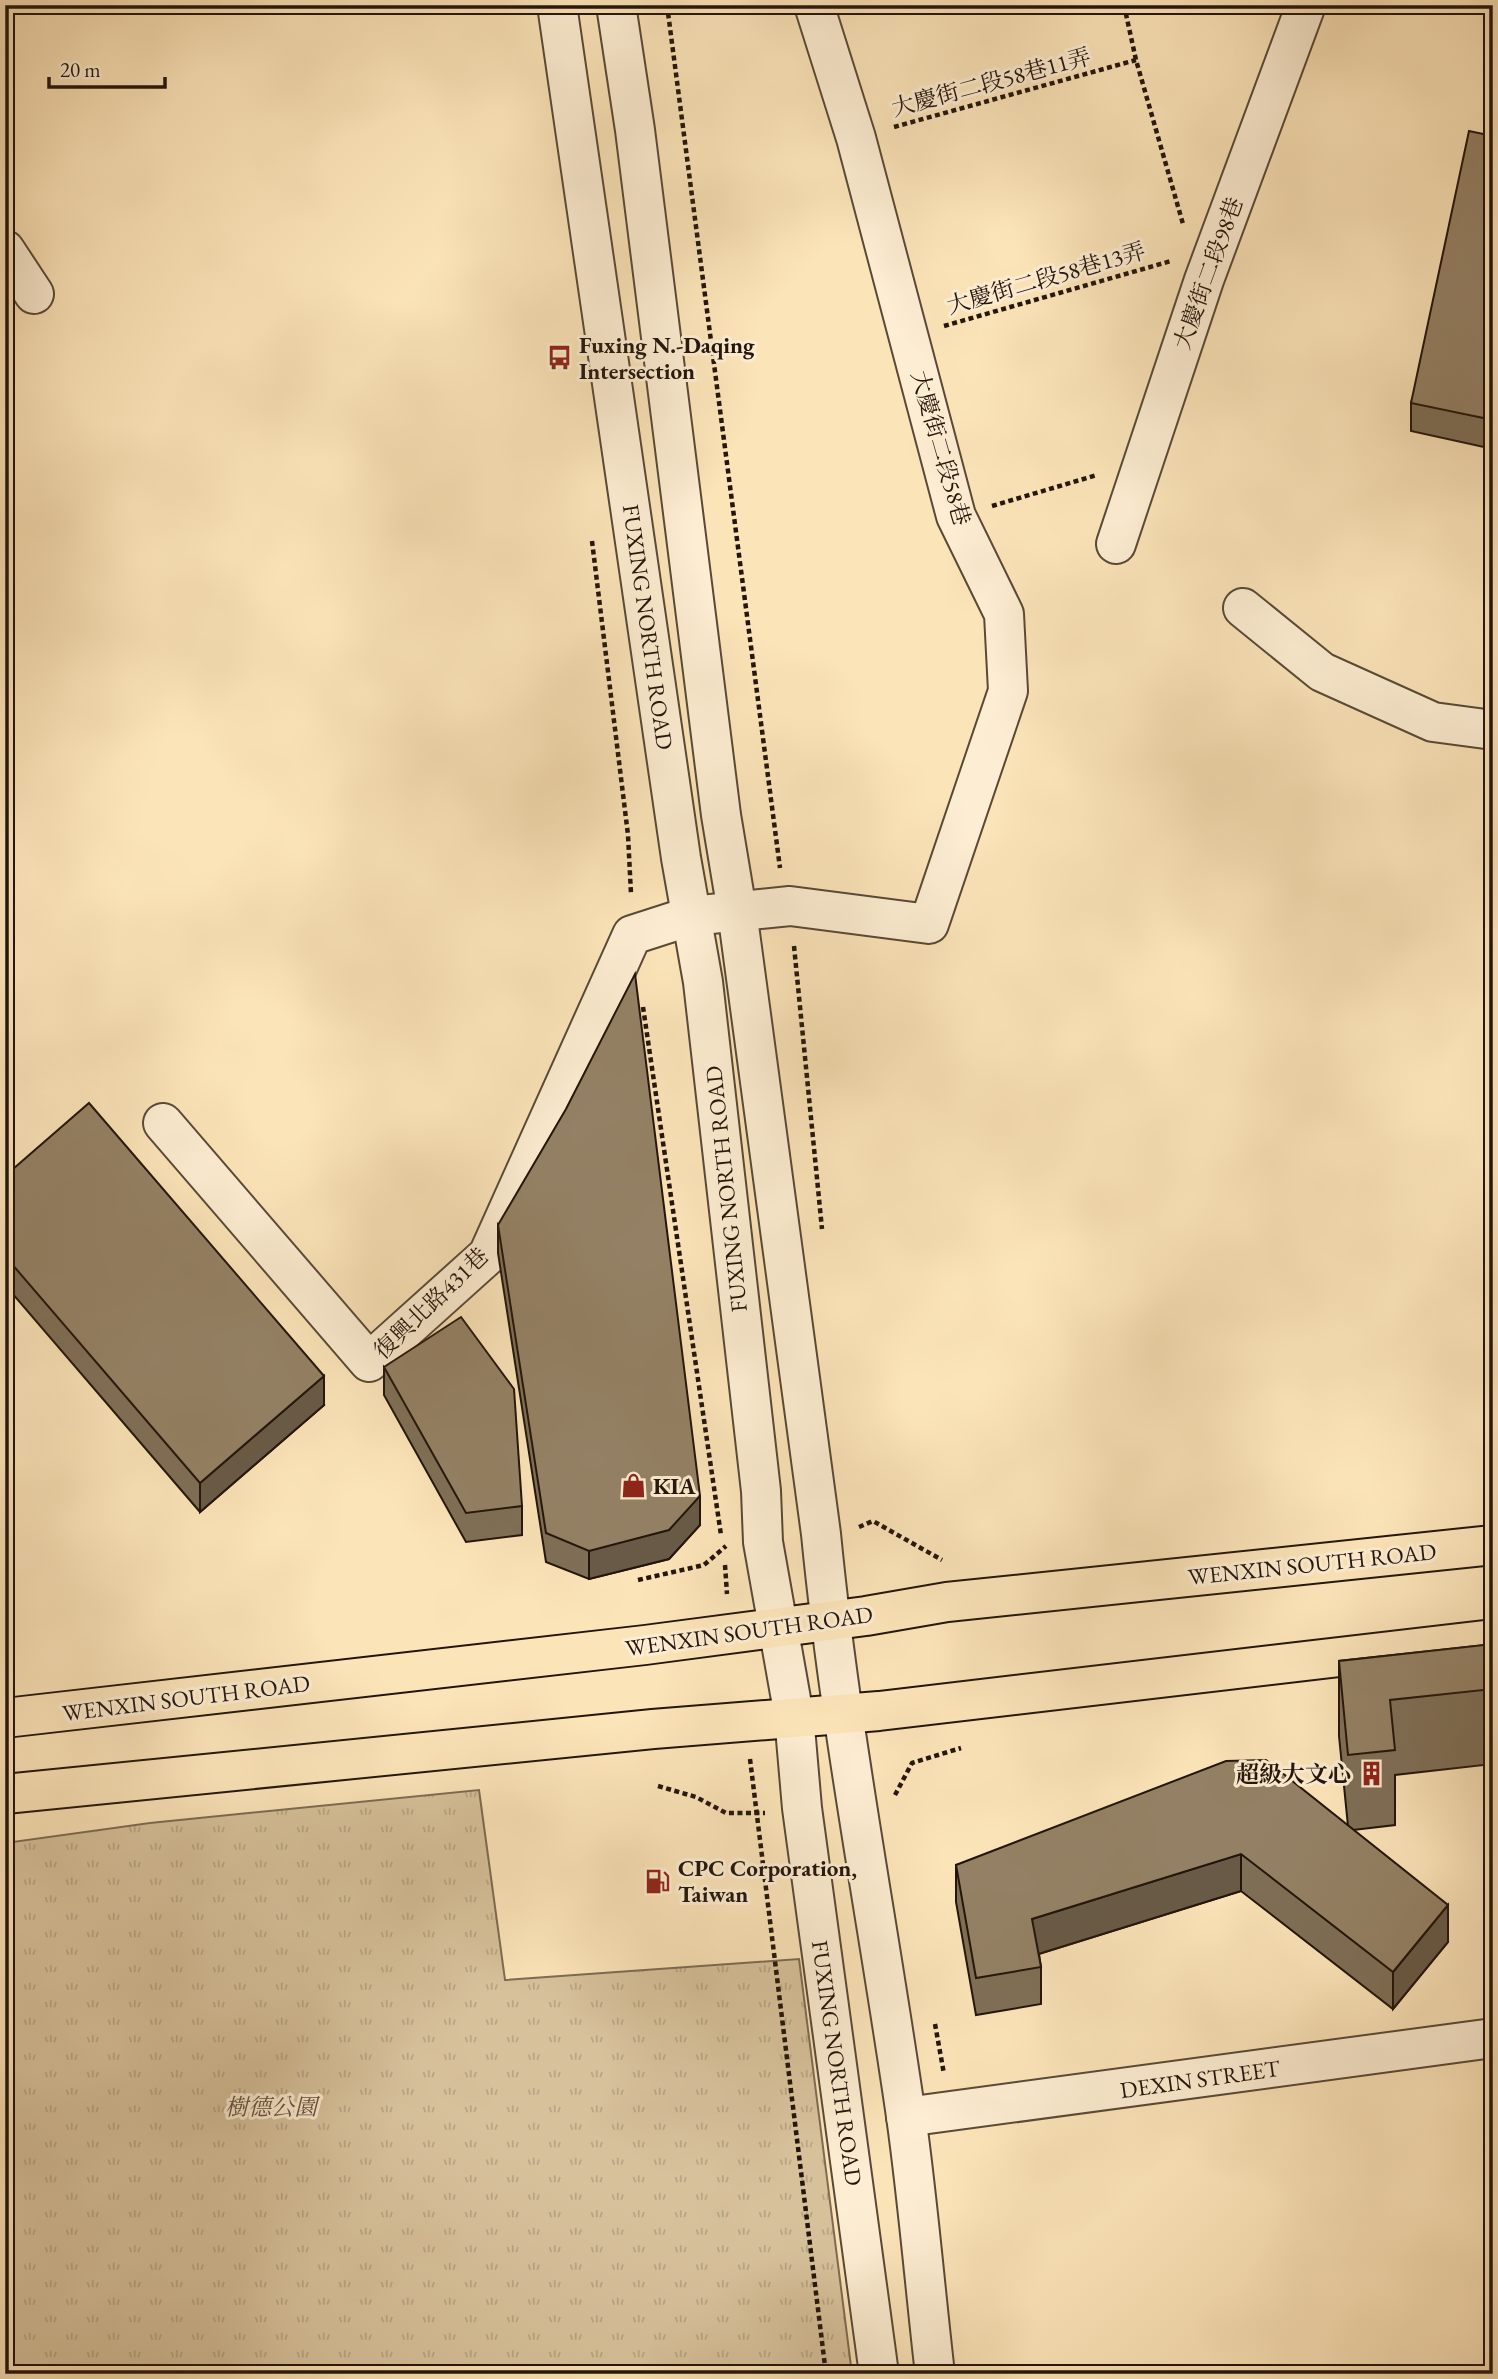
<svg xmlns="http://www.w3.org/2000/svg" width="1498" height="2379" viewBox="0 0 1498 2379" font-family="'EB Garamond','Noto Serif TC',serif">
	<style>
		.grass { fill: url(#grass-tufts); stroke: #7d6b53; stroke-width: 2 }
		.lines { fill: none; stroke-linecap: round; stroke-linejoin: round }
		.minor-casing { stroke: #594936; stroke-width: 42 }
		.major-casing { stroke: #23150b; stroke-width: 42 }
		.path { stroke: #23150b; stroke-width: 4.5; stroke-dasharray: 5 3.5; stroke-linecap: butt }
		.minor { stroke: #fdedd2; stroke-width: 38 }
		.major { stroke: #fce4b9; stroke-width: 38 }
		.wall { fill: #7f6f57; stroke: #23150b; stroke-width: 2 }
		.shaded-wall { fill: #685a47; stroke: #23150b; stroke-width: 2 }
		.building { fill: #948165; stroke: #23150b; stroke-width: 2 }
		.labels { text-anchor: middle; stroke-width: 6; stroke-linejoin: round; paint-order: stroke }
		.street-label { font-size: 23px; fill: #23150b; stroke: #fdedd2 }
		.poi-label { font-size: 23px; font-weight: bold; fill: #23150b; stroke: #fdedd2; text-anchor: start }
		.park-label { font-size: 23px; font-style: italic; fill: #62513d; stroke: #fdedd2 }
	</style>
	<defs>
		<pattern id="grass-tufts" width="24" height="20" patternUnits="userSpaceOnUse" patternTransform="scale(1.75)"><rect width="24" height="20" fill="#d7c19b"/><path d="M3 7l-1-3M5 7V3M7 7l1-3M15 17l-1-3M17 17v-4M19 17l1-3" fill="none" stroke="#b8a584"/></pattern>
	</defs>
	<rect width="100%" height="100%" fill="#fce4b9"/>
	<filter id="stains"><feTurbulence type="fractalNoise" baseFrequency=".00286" numOctaves="4"/><feColorMatrix values="0 0 0 0 .2 0 0 0 0 .09 0 0 0 0 .02 0 0 0 .5 -.17"/></filter>
	<radialGradient id="worn" r=".72"><stop offset=".6" stop-color="#630" stop-opacity="0"/><stop offset="1" stop-color="#630" stop-opacity=".3"/></radialGradient>
	<!-- grass -->
	<polygon class="grass" points="479,1790 505,1980 799,1959 852,2374 5,2374 5,1843 150,1823"/>
	<g class="lines">
		<defs>
			<g id="minor">
				<polyline points="557,5 681,858 703,982 761,1491 763,1542 794,1716 802,1808 879,2374"/>
				<path d="M616,5L635,130L721,815L737,911L821,1534C840,1729 878,1922 906,2116C918,2201 925,2288 935,2374"/>
				<polyline points="5,250 34,294"/>
				<polyline points="1116,544 1204,280 1306,5"/>
				<polyline points="1243,608 1322,672 1433,722 1493,730"/>
				<polyline points="163,1123 369,1362 488,1255 632,935 691,916 790,906 929,924 1008,691 1004,614 956,516 856,138 814,5"/>
				<polyline points="906,2117 1493,2038"/>
			</g>
			<g id="major">
				<polyline points="5,1718 645,1645 866,1616 947,1602 1493,1545"/>
				<polyline points="5,1794 653,1729 879,1711 1493,1639"/>
			</g>
		</defs>
		<!-- minor casing -->
		<use href="#minor" class="minor-casing"/>
		<!-- major casing -->
		<use href="#major" class="major-casing"/>
		<!-- path -->
		<g class="path">
			<polyline points="667,5 780,868"/>
			<polyline points="1124,5 1136,60 1183,224"/>
			<polyline points="894,127 1136,60"/>
			<polyline points="944,326 1171,261"/>
			<polyline points="992,506 1097,475"/>
			<polyline points="592,541 628,835 631,894"/>
			<polyline points="794,946 822,1229"/>
			<polyline points="643,1007 721,1535"/>
			<polyline points="859,1527 873,1521 942,1560"/>
			<polyline points="725,1565 727,1594"/>
			<polyline points="638,1580 704,1565 726,1546"/>
			<polyline points="750,1759 826,2374"/>
			<polyline points="658,1786 696,1797 726,1813 765,1813"/>
			<polyline points="895,1795 912,1763 961,1748"/>
			<polyline points="935,2024 944,2074"/>
		</g>
		<!-- minor -->
		<use href="#minor" class="minor"/>
		<!-- major -->
		<use href="#major" class="major"/>
	</g>
	<!-- wall -->
	<g class="wall">
		<polygon points="1493,136 1493,449 1411,431 1411,403"/>
		<polygon points="5,1176 324,1405 200,1512 5,1285"/>
		<polygon points="498,1225 700,1525 669,1559 589,1579 546,1562 498,1253"/>
		<polygon points="384,1367 522,1506 522,1535 466,1542 384,1395"/>
		<polygon points="1493,1644 1493,1773 1492,1764 1395,1775 1395,1825 1353,1830 1448,1942 1393,2009 1241,1891 1039,1954 1041,1967 1041,2004 976,2015 956,1902 956,1865 1348,1826 1339,1736 1339,1661"/>
	</g>
	<!-- shaded-wall -->
	<g class="shaded-wall">
		<polygon points="324,1376 324,1405 200,1512 200,1483"/>
		<polygon points="700,1496 700,1525 669,1559 589,1579 589,1551"/>
		<polygon points="1241,1854 1241,1891 1032,1956 1032,1919"/>
		<polygon points="1448,1905 1448,1942 1393,2009 1393,1972"/>
	</g>
	<!-- building -->
	<g class="building">
		<polygon points="1469,131 1493,136 1493,420 1411,403"/>
		<polygon points="635,974 700,1496 669,1530 589,1551 546,1533 498,1225 566,1109"/>
		<polygon points="89,1103 324,1376 200,1483 5,1256 5,1176"/>
		<polygon points="461,1317 514,1389 522,1506 466,1513 384,1367"/>
		<polygon points="1493,1644 1493,1698 1492,1689 1390,1700 1395,1750 1348,1755 1339,1661"/>
		<polygon points="1266,1760 1448,1905 1393,1972 1241,1854 1032,1919 1041,1967 976,1978 956,1865 1226,1761"/>
	</g>
	<!-- icons -->
	<defs>
		<symbol id="bus-bare" viewBox="-9 -9 18 18"><path d="M-5-6H5V4H4V6H2V4H-2V6H-4V4H-5ZM-3.5-4V0h7V-4ZM-3.5 1.2v1.5H-2V1.2ZM2 1.2v1.5H3.5V1.2Z" fill="#8f2418" stroke="#fdedd2" stroke-width="2.5" paint-order="stroke"/></symbol>
		<symbol id="shop-bare" viewBox="-9 -9 18 18"><path d="M-5-2.5h2.3a2.7 3.5 0 0 1 5.4 0H5L5.5 6h-11ZM-1.5-2.5h3a1.5 2.3 0 0 0-3 0Z" fill="#8f2418" stroke="#fdedd2" stroke-width="2.5" paint-order="stroke"/></symbol>
		<symbol id="building-bare" viewBox="-9 -9 18 18"><path d="M-4-6H4V6H1V3H-1V6H-4ZM-2.5-4.3h1.7v1.8h-1.7ZM.8-4.3h1.7v1.8H.8ZM-2.5-1h1.7V.8h-1.7ZM.8-1h1.7V.8H.8Z" fill="#8f2418" stroke="#fdedd2" stroke-width="2.5" paint-order="stroke"/></symbol>
		<symbol id="fuel-bare" viewBox="-9 -9 18 18"><path d="M-5.5-6h7V0h2V4h1.3V-2.5L3-4.5l.8-.8L6-3V5H2.5V1h-1V6h-7ZM-4.2-4.7v3.2H.2V-4.7Z" fill="#8f2418" stroke="#fdedd2" stroke-width="2.5" paint-order="stroke"/></symbol>
	</defs>
	<g fill-rule="evenodd">
		<use href="#bus-bare" x="542" y="340" width="35" height="35"/>
		<use href="#shop-bare" x="616" y="1468" width="35" height="35"/>
		<use href="#building-bare" x="1354" y="1756" width="35" height="35"/>
		<use href="#fuel-bare" x="640" y="1864" width="35" height="35"/>
	</g>
	<g class="labels">
		<!-- street labels -->
		<g class="street-label">
			<text transform="translate(991 82) rotate(-15)" y="8">大慶街二段58巷11弄</text>
			<text transform="translate(1208 273) rotate(-70)" y="8">大慶街二段98巷</text>
			<text transform="translate(1046 278) rotate(-16)" y="8">大慶街二段58巷13弄</text>
			<text transform="translate(941 448) rotate(74)" y="8">大慶街二段58巷</text>
			<text transform="translate(648 627) rotate(82)" y="8">FUXING NORTH ROAD</text>
			<text transform="translate(726 1189) rotate(-96)" y="8">FUXING NORTH ROAD</text>
			<text transform="translate(431 1303) rotate(-44)" y="8">復興北路431巷</text>
			<text transform="translate(1312 1564) rotate(-6)" y="8">WENXIN SOUTH ROAD</text>
			<text transform="translate(749 1631) rotate(-8)" y="8">WENXIN SOUTH ROAD</text>
			<text transform="translate(186 1698) rotate(-7)" y="8">WENXIN SOUTH ROAD</text>
			<text transform="translate(837 2063) rotate(82)" y="8">FUXING NORTH ROAD</text>
			<text transform="translate(1200 2079) rotate(-8)" y="8">DEXIN STREET</text>
		</g>
		<!-- poi labels -->
		<g class="poi-label">
			<text x="579" y="353">Fuxing N.-Daqing<tspan x="579" dy="26">Intersection</tspan></text>
			<text x="653" y="1494">KIA</text>
			<text x="1351" y="1782" text-anchor="end">超級大文心</text>
			<text x="678" y="1876">CPC Corporation,<tspan x="678" dy="26">Taiwan</tspan></text>
		</g>
		<!-- park labels -->
		<g class="park-label">
			<text x="271" y="2115">樹德公園</text>
		</g>
	</g>
	<!-- margin -->
	<rect width="1498" height="2379" fill="none" stroke="#fce4b9" stroke-width="28"/>
	<rect x="7" y="7" width="1484" height="2365" fill="none" stroke="#23150b" stroke-width="3.5"/>
	<rect x="14" y="14" width="1470" height="2351" fill="none" stroke="#23150b" stroke-width="2"/>
	<!-- scale -->
	<path d="M49 77v10h116v-10" fill="none" stroke="#23150b" stroke-width="3.5"/>
	<text x="60" y="77" font-size="21" fill="#23150b" stroke="#fdedd2" stroke-width="5" paint-order="stroke">20 m</text>
	<rect width="100%" height="100%" filter="url(#stains)"/>
	<rect width="100%" height="100%" fill="url(#worn)"/>
</svg>
